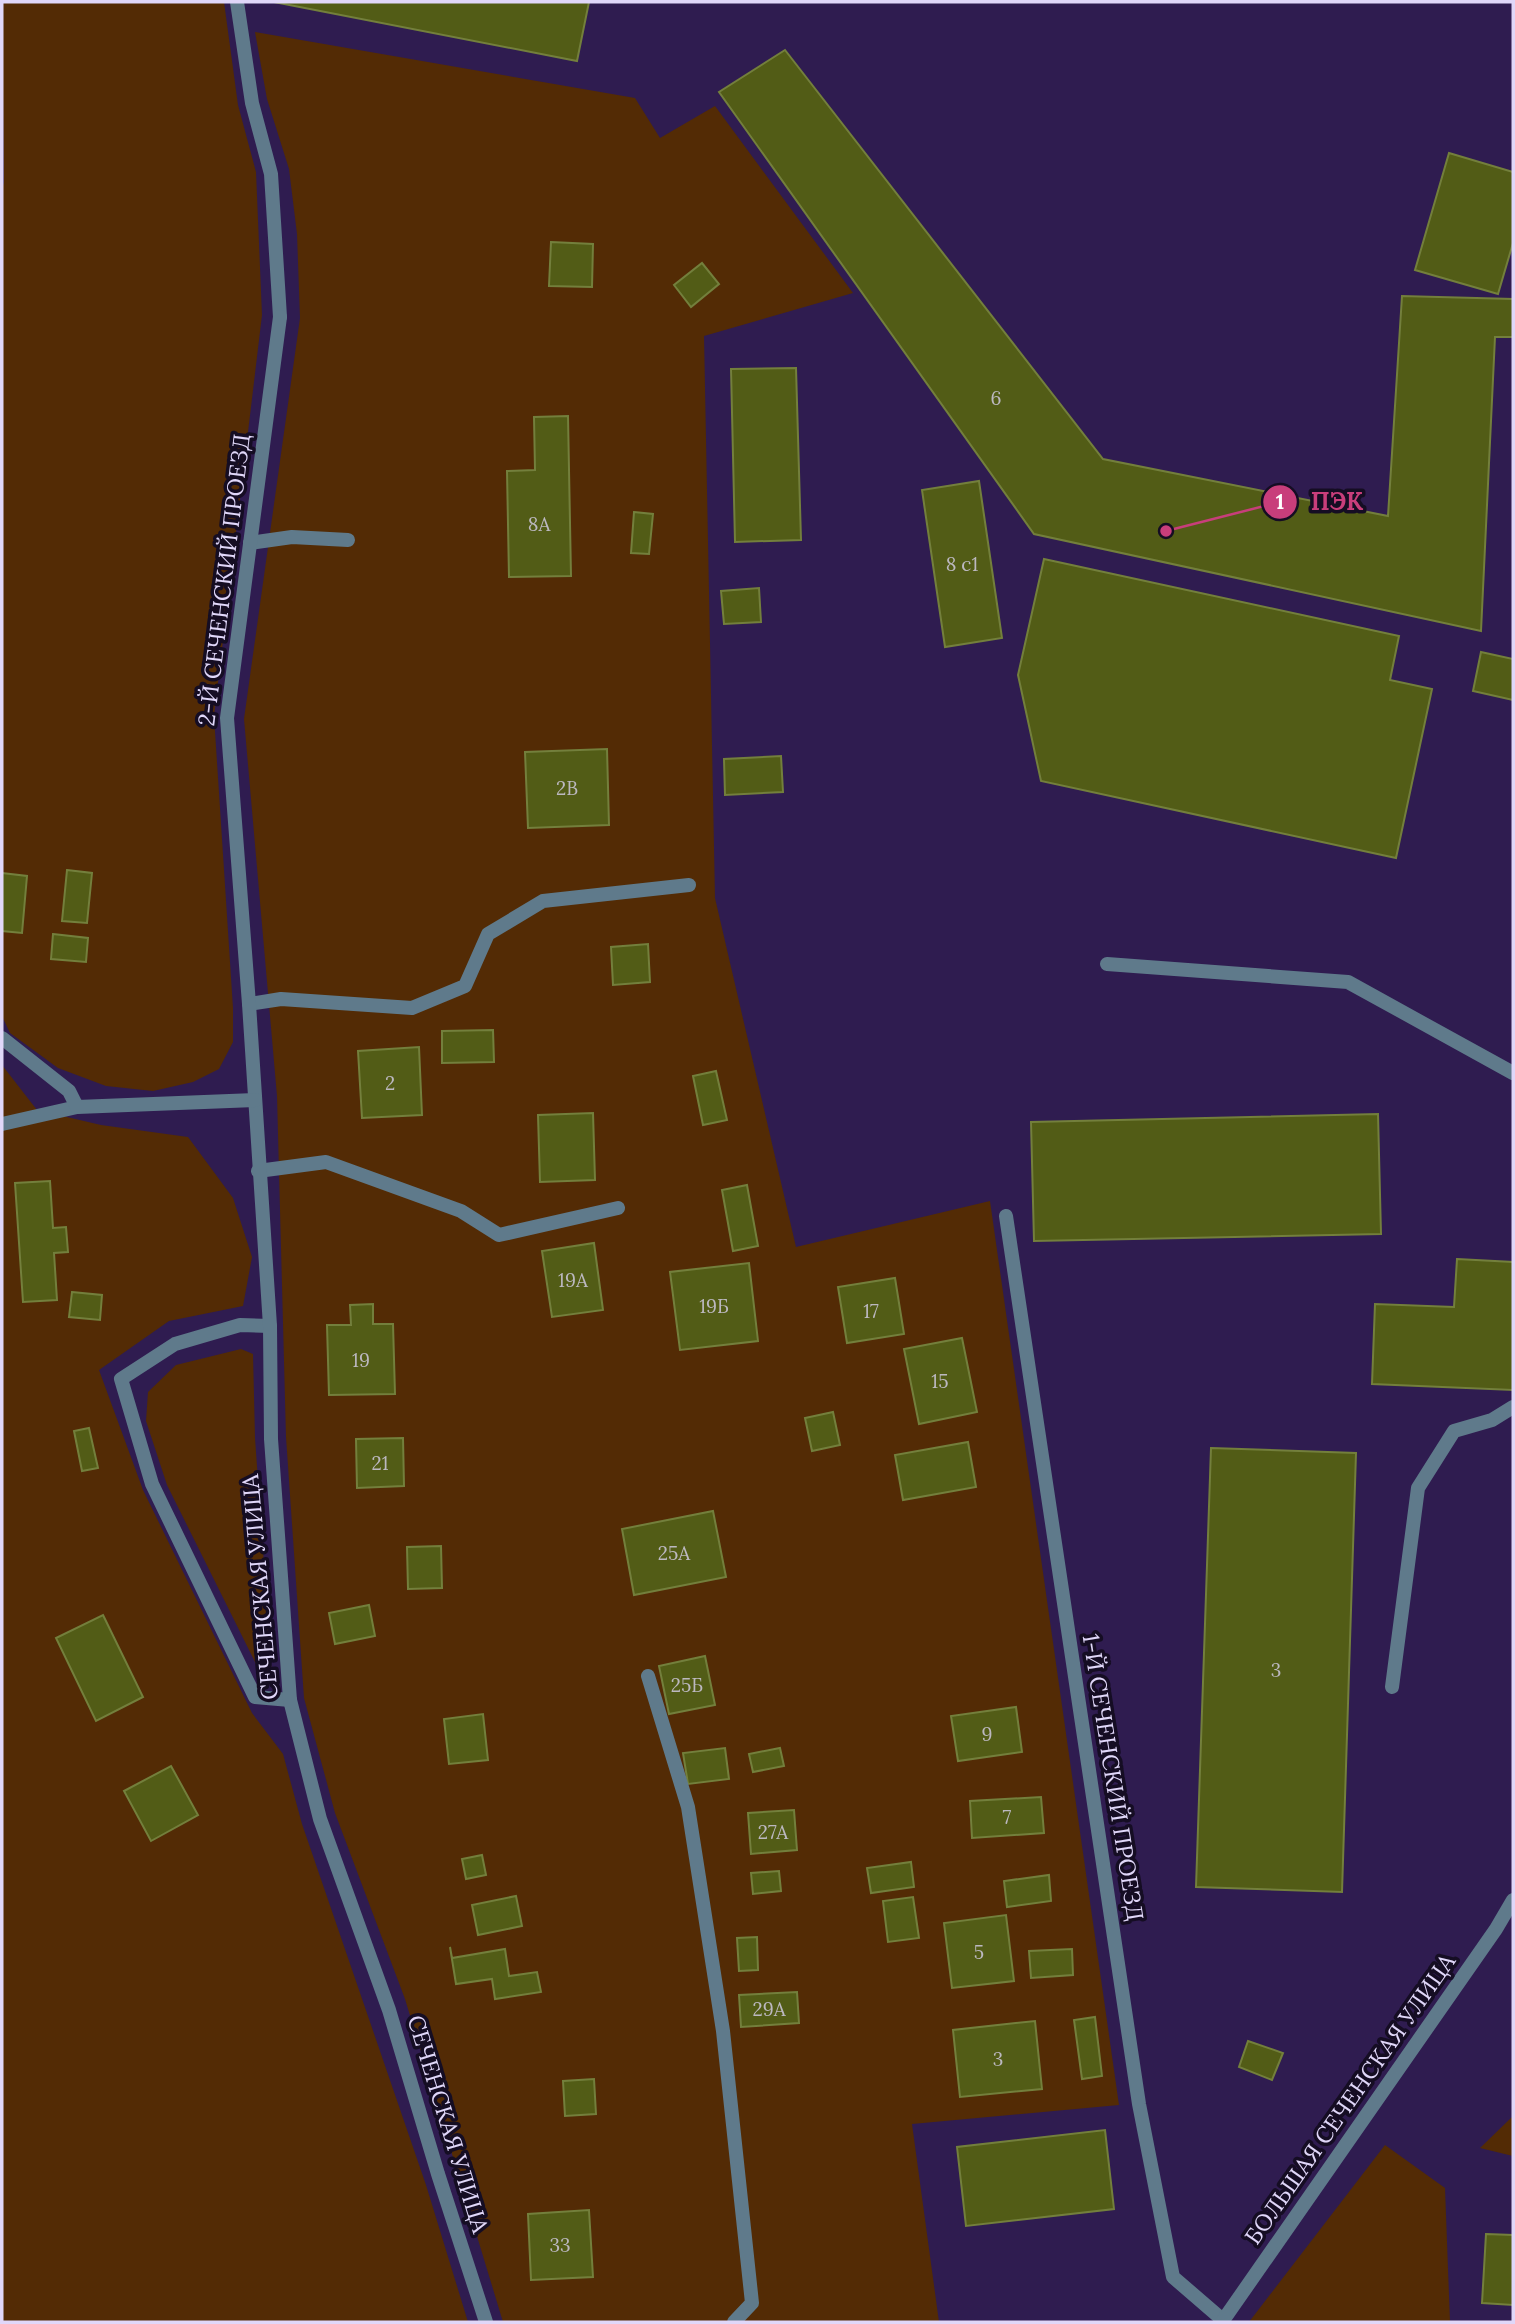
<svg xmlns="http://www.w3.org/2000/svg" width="1515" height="2324" viewBox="0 0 1515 2324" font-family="Lora,serif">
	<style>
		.green { fill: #532b05 }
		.building { fill: #525c16; stroke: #737f3c; stroke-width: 2 }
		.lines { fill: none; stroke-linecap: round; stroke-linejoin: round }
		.service { stroke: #5f7a8b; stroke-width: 14 }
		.minor { stroke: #5f7a8b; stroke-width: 14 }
		.tertiary { stroke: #5f7a8b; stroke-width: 14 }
		.labels { text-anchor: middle; stroke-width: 7; stroke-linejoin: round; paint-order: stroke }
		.number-label { font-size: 19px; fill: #bcb8c0 }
		.street-label { font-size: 23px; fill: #e0d7f9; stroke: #150d23 }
		.leader { fill: none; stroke: #c83e7b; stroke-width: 2.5 }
		.callout-dot { fill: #c83e7b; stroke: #150d23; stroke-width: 2.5 }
		.mark-label { font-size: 21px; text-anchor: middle; font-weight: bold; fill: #fff }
		.callout-label { font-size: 24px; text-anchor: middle; font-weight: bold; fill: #c83e7b; stroke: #150d23; stroke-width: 7; stroke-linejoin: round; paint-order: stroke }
	</style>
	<rect width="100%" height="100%" fill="#2f1c50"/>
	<!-- green -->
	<g class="green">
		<polygon points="2,2 224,2 238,105 256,172 262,315 214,716 233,1008 233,1042 219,1069 193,1082 153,1091 106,1086 58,1068 10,1033 2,1016 2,190 4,182"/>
		<polygon points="255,32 635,98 660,138 715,106 853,293 704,336 715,898 796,1247 990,1201 1119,2105 912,2124 939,2322 503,2322 405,1999 335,1813 304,1698 286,1437 277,1096 244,719 300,318 297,234 289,169 267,99"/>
		<polygon points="2,1065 37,1110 101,1125 188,1137 233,1198 252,1257 243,1306 169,1321 99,1370 143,1490 252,1713 283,1754 302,1824 426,2185 468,2322 2,2322"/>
		<polygon points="241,1349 253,1354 255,1438 272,1677 262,1676 167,1485 146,1421 148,1392 176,1365"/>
		<polygon points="1513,2116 1513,2156 1480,2148"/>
		<polygon points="1385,2145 1445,2188 1450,2322 1249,2322"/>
	</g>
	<!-- building -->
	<g class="building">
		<polygon points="274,2 589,2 577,61"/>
		<polygon points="785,50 1103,459 1388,516 1402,296 1513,299 1513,337 1495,337 1481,631 1034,534 719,92"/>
		<polygon points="1449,153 1513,172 1513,243 1498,294 1415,270"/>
		<polygon points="551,242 593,244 592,287 549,286"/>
		<polygon points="702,263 719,284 691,307 674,285"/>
		<polygon points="796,368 801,540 735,542 731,369"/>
		<polygon points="568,416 571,576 509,577 507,471 535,470 534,417"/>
		<polygon points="979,481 1002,638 945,647 922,490"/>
		<polygon points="634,512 653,514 649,554 631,553"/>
		<polygon points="1044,559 1399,636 1390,680 1432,689 1396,858 1041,781 1018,675"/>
		<polygon points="759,588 761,622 724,624 721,591"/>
		<polygon points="1481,652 1513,659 1513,700 1473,691"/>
		<polygon points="607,749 609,825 528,828 525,752"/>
		<polygon points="781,756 783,792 725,795 724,759"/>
		<polygon points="67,870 92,873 87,923 62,921"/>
		<polygon points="2,873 27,876 22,933 2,931"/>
		<polygon points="53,934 88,938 86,962 51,959"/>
		<polygon points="648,944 650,982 613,985 611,947"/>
		<polygon points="493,1030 494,1062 442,1063 442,1031"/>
		<polygon points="419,1047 422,1115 362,1118 358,1051"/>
		<polygon points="716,1071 727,1120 703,1125 693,1076"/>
		<polygon points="593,1113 595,1180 540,1182 538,1115"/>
		<polygon points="1378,1114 1381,1234 1034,1241 1031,1122"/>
		<polygon points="50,1181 53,1228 66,1227 68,1252 54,1253 57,1300 23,1302 15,1183"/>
		<polygon points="747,1185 758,1246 733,1251 722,1190"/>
		<polygon points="594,1243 603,1310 552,1317 542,1251"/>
		<polygon points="1457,1259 1513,1262 1513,1390 1372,1384 1375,1304 1454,1307"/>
		<polygon points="749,1263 758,1341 680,1350 670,1272"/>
		<polygon points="895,1278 904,1334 847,1343 838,1287"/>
		<polygon points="72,1292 102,1295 100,1320 69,1317"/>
		<polygon points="373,1304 373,1324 393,1324 395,1394 329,1395 327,1325 351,1325 350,1305"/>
		<polygon points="962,1338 977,1412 919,1424 904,1349"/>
		<polygon points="833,1412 840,1445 812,1451 805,1418"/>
		<polygon points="89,1428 98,1468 82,1471 74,1431"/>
		<polygon points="403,1438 404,1486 357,1488 356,1439"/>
		<polygon points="968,1442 976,1487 903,1500 895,1455"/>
		<polygon points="1211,1448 1356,1453 1342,1892 1196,1887"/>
		<polygon points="713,1511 726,1577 634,1595 622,1529"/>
		<polygon points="441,1546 442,1588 408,1589 407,1547"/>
		<polygon points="369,1605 375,1636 335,1644 329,1613"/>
		<polygon points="103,1615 143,1697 96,1721 56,1638"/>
		<polygon points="705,1656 715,1705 669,1714 659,1666"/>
		<polygon points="1016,1707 1022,1752 958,1761 951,1716"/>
		<polygon points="483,1714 488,1760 449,1764 444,1719"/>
		<polygon points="725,1748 729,1779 688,1784 683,1753"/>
		<polygon points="780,1748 784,1766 753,1772 749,1754"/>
		<polygon points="171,1766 198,1815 151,1841 124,1791"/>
		<polygon points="1041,1797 1044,1833 972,1838 970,1801"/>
		<polygon points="794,1810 797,1850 751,1854 748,1813"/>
		<polygon points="482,1855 486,1875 466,1879 462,1859"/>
		<polygon points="911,1862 914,1887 871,1893 867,1868"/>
		<polygon points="779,1871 781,1891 753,1894 751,1873"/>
		<polygon points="1049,1875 1051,1901 1007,1907 1004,1881"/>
		<polygon points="516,1896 522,1926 478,1935 472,1905"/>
		<polygon points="913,1897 919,1938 888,1942 883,1901"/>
		<polygon points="1006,1915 1014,1981 952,1988 944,1923"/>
		<polygon points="757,1937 758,1970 739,1971 737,1938"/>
		<polygon points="450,1947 452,1958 505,1949 509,1976 537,1972 541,1992 495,1999 492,1979 456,1984"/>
		<polygon points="1072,1949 1073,1975 1031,1978 1029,1951"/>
		<polygon points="797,1992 799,2023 741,2027 739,1995"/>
		<polygon points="1095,2017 1102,2076 1082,2079 1074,2020"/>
		<polygon points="1035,2021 1042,2089 960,2097 953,2030"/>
		<polygon points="1248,2041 1283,2053 1272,2080 1239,2067"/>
		<polygon points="594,2079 596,2114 565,2116 563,2081"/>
		<polygon points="1105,2130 1114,2209 966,2226 957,2147"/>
		<polygon points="589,2210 593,2277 531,2280 528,2214"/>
		<polygon points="1486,2234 1513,2235 1513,2305 1482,2303"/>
	</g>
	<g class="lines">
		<!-- service -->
		<g class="service">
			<polyline points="237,2 252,103 271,174 280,317"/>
			<polyline points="250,543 292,537 348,540"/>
			<polyline points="1107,964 1348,982 1513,1073"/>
			<polyline points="249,1004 281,999 412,1008 465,986 488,934 543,901 689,885"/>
			<polyline points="2,1124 77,1107"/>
			<polyline points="258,1171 326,1162 461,1211 499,1235 618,1208"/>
			<polyline points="270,1326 240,1325 175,1344 121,1379 152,1484 255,1697 290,1700"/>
			<polyline points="648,1676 688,1807 723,2031 752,2303 734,2322"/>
			<polyline points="1392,1687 1418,1488 1454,1431 1492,1420 1513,1407"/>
		</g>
		<!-- minor -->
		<g class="minor">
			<polyline points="280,317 227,718 249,1004 270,1326 271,1439 290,1700 320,1819 389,2010 438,2174 486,2322"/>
			<polyline points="2,1038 69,1091 77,1107 255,1100"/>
			<polyline points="1006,1216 1139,2104 1173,2277 1224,2321"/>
		</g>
		<!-- tertiary -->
		<polyline class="tertiary" points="1222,2322 1496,1929 1513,1900"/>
	</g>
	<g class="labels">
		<!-- number labels -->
		<g class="number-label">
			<text x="996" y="405">6</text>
			<text x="539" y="531">8А</text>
			<text x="962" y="571">8 с1</text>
			<text x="567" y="795">2В</text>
			<text x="390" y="1090">2</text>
			<text x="573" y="1287">19А</text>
			<text x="714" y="1313">19Б</text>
			<text x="871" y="1318">17</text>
			<text x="361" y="1367">19</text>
			<text x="940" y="1388">15</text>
			<text x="380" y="1470">21</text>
			<text x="674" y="1560">25А</text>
			<text x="1276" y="1677">3</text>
			<text x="687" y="1692">25Б</text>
			<text x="987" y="1741">9</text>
			<text x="1007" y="1824">7</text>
			<text x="773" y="1839">27А</text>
			<text x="979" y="1959">5</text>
			<text x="769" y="2016">29А</text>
			<text x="998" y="2066">3</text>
			<text x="560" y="2252">33</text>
		</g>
		<!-- street labels -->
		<g class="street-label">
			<text transform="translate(224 580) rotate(-83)" y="8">2-Й СЕЧЕНСКИЙ ПРОЕЗД</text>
			<text transform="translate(260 1587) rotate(-95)" y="8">СЕЧЕНСКАЯ УЛИЦА</text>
			<text transform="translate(1113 1777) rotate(81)" y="8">1-Й СЕЧЕНСКИЙ ПРОЕЗД</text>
			<text transform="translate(1350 2099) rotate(-55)" y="8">БОЛЬШАЯ СЕЧЕНСКАЯ УЛИЦА</text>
			<text transform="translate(448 2124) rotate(73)" y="8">СЕЧЕНСКАЯ УЛИЦА</text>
		</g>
	</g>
	<!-- callouts -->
	<path class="leader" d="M1166 531L1280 502"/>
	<g class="callout-dot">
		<circle cx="1166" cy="531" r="7"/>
		<circle cx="1280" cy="502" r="18"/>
	</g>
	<g class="mark-label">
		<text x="1280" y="509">1</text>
	</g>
	<g class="callout-label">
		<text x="1337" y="510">ПЭК</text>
	</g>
	<!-- border -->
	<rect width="1515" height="2324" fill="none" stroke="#e0d7f9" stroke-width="7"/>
</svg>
